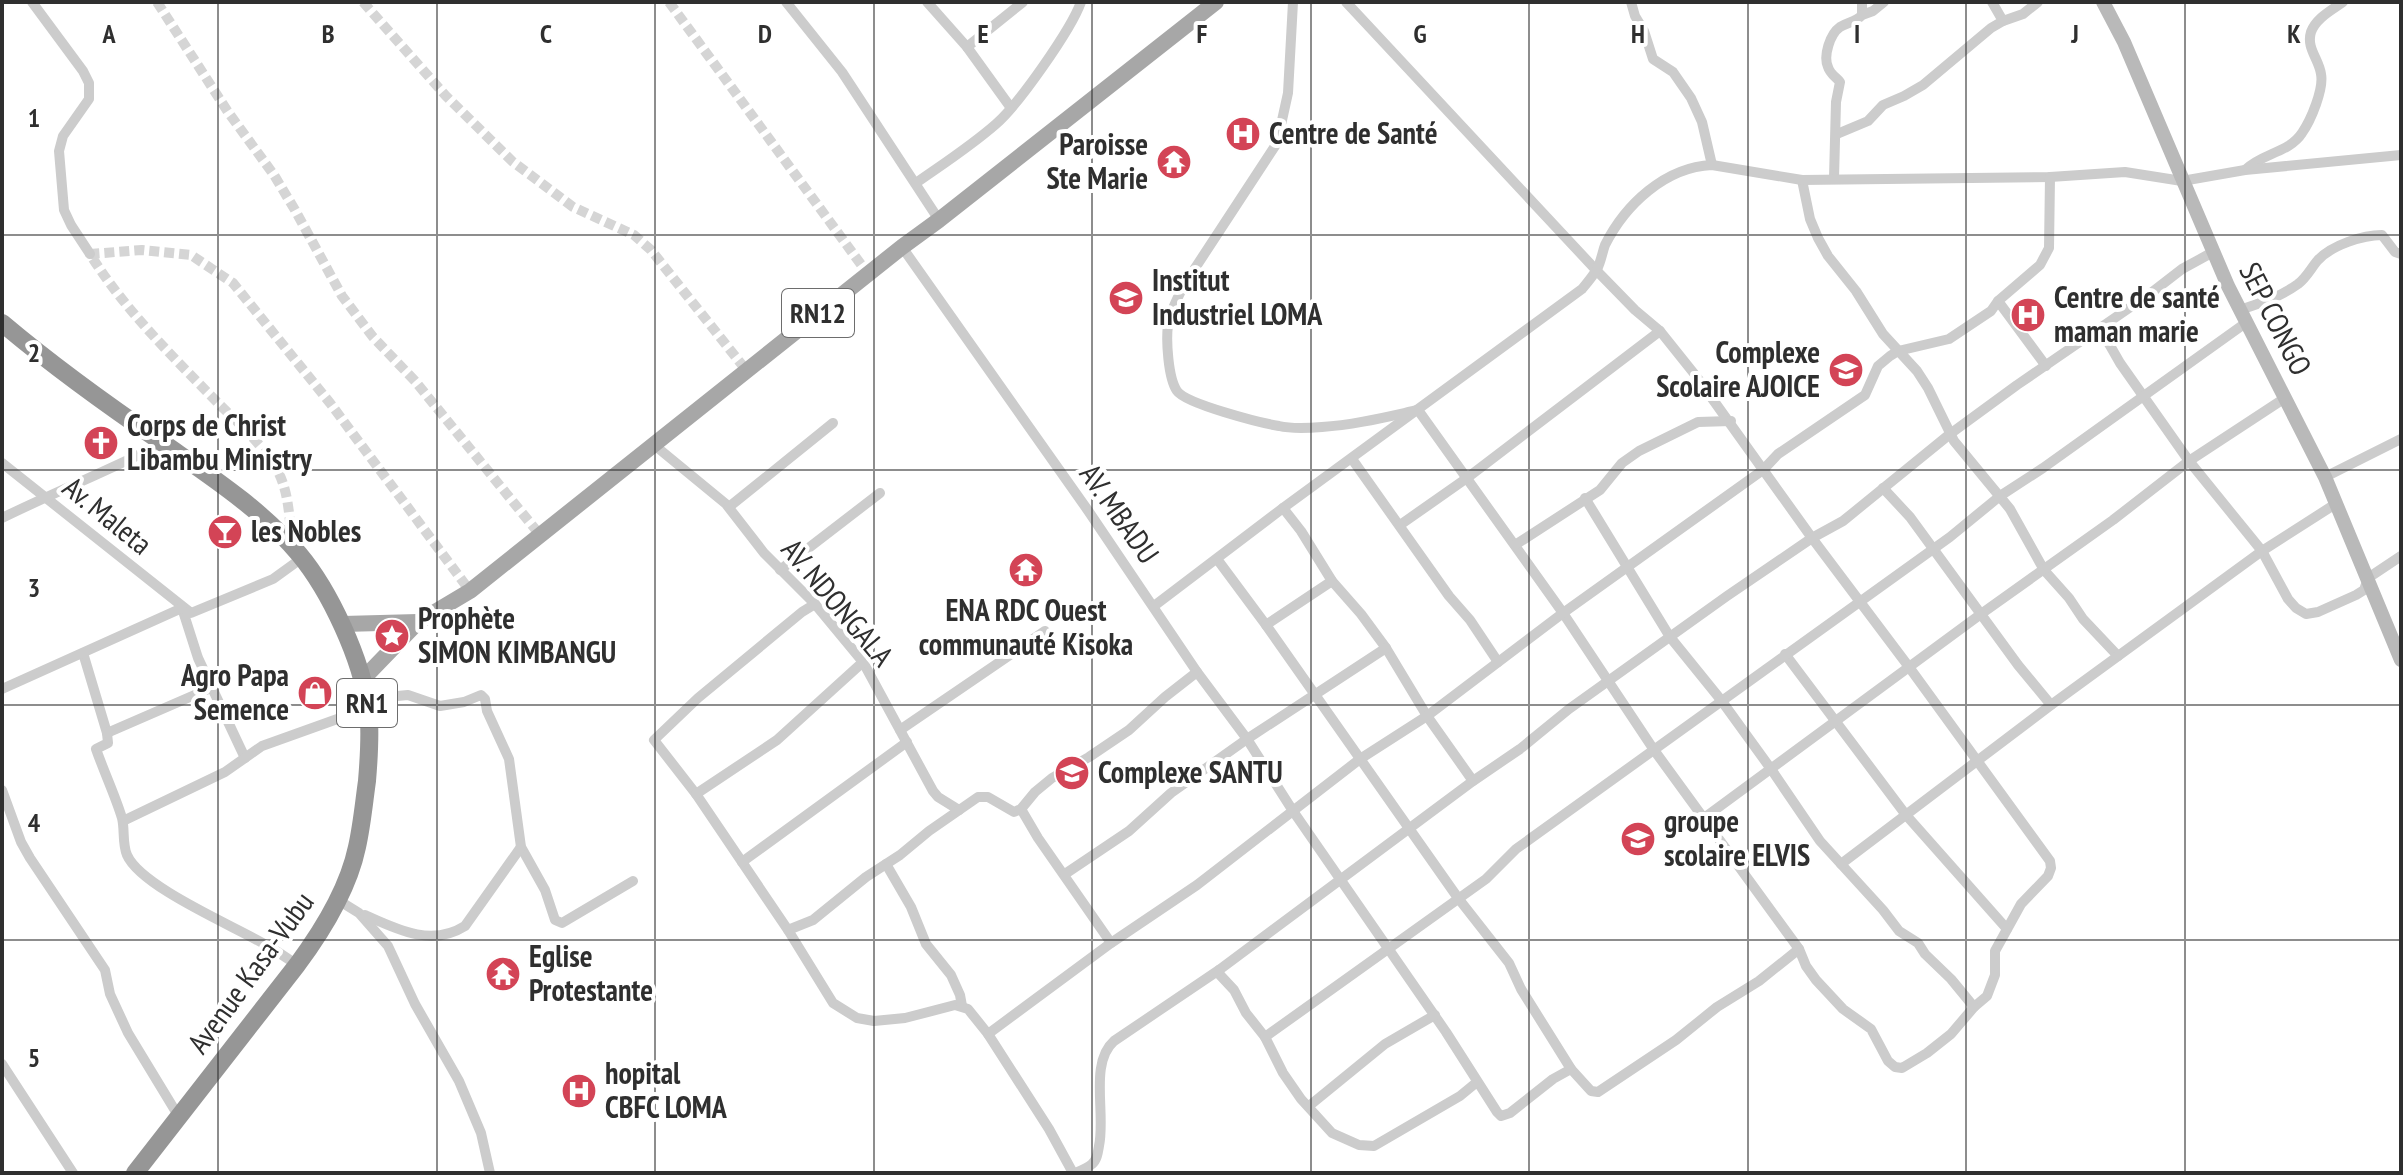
<svg xmlns="http://www.w3.org/2000/svg" width="2403" height="1175" viewBox="0 0 2403 1175" font-family="'PT Sans Narrow',sans-serif">
	<style>
		.lines { fill: none; stroke-linecap: round; stroke-linejoin: round }
		.street-tunnel { stroke: #d5d5d5; stroke-width: 10; stroke-dasharray: 10 5; stroke-linecap: butt }
		.street { stroke: #ccc; stroke-width: 10 }
		.secondary { stroke: #b9b9b9; stroke-width: 14 }
		.primary { stroke: #a7a7a7; stroke-width: 16 }
		.highway { stroke: #969696; stroke-width: 18 }
		.grid { fill: none; stroke: #2f2f2f; stroke-width: 2; stroke-opacity: 0.55 }
		.labels { text-anchor: middle; stroke-width: 8; stroke-linejoin: round; paint-order: stroke }
		.shield { fill: #fff; stroke: #6d6d6d; stroke-width: 2 }
		.shield-label { font-size: 28px; font-weight: bold; fill: #2f2f2f }
		.poi-label { font-size: 30px; font-weight: bold; fill: #2f2f2f; stroke: #fff; text-anchor: start }
		.street-label { font-size: 30px; fill: #2f2f2f; stroke: #fff }
		.grid-label { font-size: 26px; text-anchor: middle; font-weight: bold; fill: #2f2f2f; stroke: #fff; stroke-width: 8; stroke-linejoin: round; paint-order: stroke }
	</style>
	<rect width="100%" height="100%" fill="#fff"/>
	<g class="lines">
		<!-- street-tunnel -->
		<g class="street-tunnel">
			<polyline points="157,2 228,112 274,175 295,210 342,296 373,337 415,381 540,535"/>
			<polyline points="363,2 446,96 513,162 573,207 634,235 651,250 746,370"/>
			<polyline points="669,2 868,274"/>
			<path d="M292,542C289,516 289,489 275,466C260,442 237,422 217,402C172,356 124,309 90,254L142,250L191,255L233,283L330,403L470,591"/>
		</g>
		<!-- street -->
		<g class="street">
			<polyline points="32,2 83,71 89,83 89,99 63,136 59,151 64,210 71,225 90,254"/>
			<polyline points="786,2 842,72 939,220"/>
			<polyline points="927,2 967,47 1011,108"/>
			<path d="M1293,2L1288,93L1277,143L1184,285C1178,297 1170,311 1168,325C1166,340 1168,378 1177,391C1186,404 1261,423 1279,426C1292,429 1309,428 1322,427C1354,425 1386,417 1418,410L1563,613L1654,750L1799,949L1806,966L1816,980L1843,1009L1871,1029L1888,1061L1895,1067L1902,1068L1927,1053L1951,1034L1974,1007L1987,996L1995,975V951L2021,904L2048,876L2051,868L2050,861L1909,667L1812,538L1696,376L1660,331L1635,310L1596,270L1346,2"/>
			<polyline points="1631,2 1635,16 1644,31 1653,59 1673,72 1691,98 1702,122 1712,165"/>
			<polyline points="1862,2 1862,15"/>
			<polyline points="1992,2 2003,21"/>
			<polyline points="967,47 1023,2"/>
			<polyline points="1837,134 1868,121 1883,105 1904,96 1923,85 1991,28 2003,21 2023,14 2038,2"/>
			<path d="M2245,170C2262,153 2289,153 2302,133C2311,120 2324,89 2321,74C2319,59 2306,48 2311,32C2316,18 2332,10 2343,2"/>
			<path d="M1834,178L1836,102L1840,82C1836,77 1830,74 1828,67C1823,56 1830,34 1840,27C1848,22 1856,22 1862,15L1873,11L1884,2"/>
			<polyline points="1802,180 1810,219 1818,238 1828,256 1856,291 1883,334 1917,371 1928,388 1954,441 2010,509 2044,570 2069,598 2083,619 2118,656"/>
			<path d="M916,183C943,164 971,146 996,124C1018,105 1071,30 1081,2"/>
			<polyline points="902,247 1089,512 1197,672 1247,739 1293,811 1446,1032 1497,1112 1501,1116 1510,1113 1553,1079 1571,1069"/>
			<polyline points="1998,301 2046,366"/>
			<path d="M2240,310C2261,303 2280,297 2298,284C2307,277 2311,268 2318,260C2332,245 2363,235 2382,235L2395,252L2401,254"/>
			<polyline points="2100,328 2120,363 2189,461 2262,551 2288,599 2296,608 2306,614 2318,612 2356,595 2364,590 2368,578 2401,556"/>
			<polyline points="653,444 726,504 764,553 815,604 863,662 933,791 938,797 959,810"/>
			<polyline points="1352,459 1449,596 1470,620 1498,662"/>
			<polyline points="2,463 191,613 273,579 302,558"/>
			<polyline points="2325,477 2401,439"/>
			<polyline points="1883,488 1910,517 2018,665 2051,705"/>
			<polyline points="1585,498 1670,637 1721,700 1771,769 1820,841 1883,910 1899,931 1918,943 1925,954 1951,979 1974,1007"/>
			<polyline points="729,507 833,423"/>
			<polyline points="1283,508 1301,531 1332,581 1361,614 1386,648 1427,716 1473,781"/>
			<path d="M2,518C55,492 110,470 163,443"/>
			<polyline points="1400,525 1467,478 1660,331"/>
			<polyline points="1515,545 1600,490 1622,463 1639,451 1698,422 1731,421"/>
			<polyline points="1217,559 1266,625 1458,898 1509,963 1521,989 1571,1069 1591,1091 1598,1092 1676,1040 1717,1007 1759,981 1799,949"/>
			<polyline points="780,570 880,493"/>
			<polyline points="815,604 802,612 698,698 654,740 696,794 788,930 833,1003 857,1018 874,1021 905,1018 955,1005 968,1009 988,1034 1049,1129 1073,1173"/>
			<path d="M1154,606L1283,508L1582,289C1587,283 1593,276 1597,269C1601,262 1602,253 1605,245C1625,205 1665,167 1712,165L1802,180L2050,177L2125,172L2182,181L2245,170L2401,155"/>
			<polyline points="182,608 198,658 245,758"/>
			<polyline points="1266,625 1332,581"/>
			<path d="M83,653L107,733L108,743L96,749C104,772 115,795 122,818C125,830 122,843 127,855C141,887 234,926 266,945C277,951 287,958 297,965"/>
			<polyline points="1785,654 1906,815 2007,929"/>
			<polyline points="2,689 182,608"/>
			<polyline points="900,730 1045,631"/>
			<polyline points="107,733 213,687"/>
			<polyline points="2,790 21,842 30,858 105,970 110,994 128,1033 179,1117"/>
			<polyline points="696,794 777,740 863,662"/>
			<polyline points="1021,809 1038,838 1111,943"/>
			<polyline points="1704,818 1981,614 2113,520 2189,461 2285,398"/>
			<polyline points="123,821 225,772 262,746 368,708 387,697 408,695 440,706 464,702 481,695 485,699 487,711 509,759 521,847 545,890 555,920 562,923 633,881"/>
			<polyline points="742,862 907,742"/>
			<polyline points="886,864 911,907 926,944 951,975 960,995 962,1006"/>
			<polyline points="1841,864 2051,705 2262,551 2337,503"/>
			<polyline points="1065,874 1129,831 1171,793 1247,739 1386,648"/>
			<polyline points="338,900 359,913 388,946 415,1004 459,1081 481,1133 490,1173"/>
			<path d="M365,915C398,930 432,947 465,926L521,847"/>
			<polyline points="788,930 813,920 866,877 900,855 929,831 978,797 988,797 1014,812 1021,809 1035,792 1052,778 1089,757 1129,730 1165,697 1197,672"/>
			<polyline points="1219,970 1220,975 1234,990 1246,1013 1265,1037 1283,1073 1301,1099 1332,1133 1359,1145 1374,1146 1460,1096 1477,1082"/>
			<polyline points="988,1034 1111,943 1197,885 1360,759 1427,716 1563,613 1763,470 1778,454 1865,395 1878,366 1890,356 1898,351 1949,339 1991,311 1998,301 2040,265 2049,248 2050,177"/>
			<polyline points="1265,1037 1486,879 1516,849 1950,537 2000,496 2043,468 2247,322"/>
			<polyline points="2,1064 73,1173"/>
			<polyline points="1309,1106 1385,1044 1435,1015"/>
			<path d="M1075,1173C1080,1171 1088,1168 1092,1164C1097,1160 1098,1152 1099,1146C1106,1114 1089,1063 1114,1041L1219,970L1473,781L1520,749L1569,709L1727,596L1812,538L1843,521L1950,434L2017,385L2151,293L2182,269L2213,252"/>
		</g>
		<!-- secondary -->
		<polyline class="secondary" points="2103,2 2124,42 2228,286 2325,477 2401,660"/>
		<!-- primary -->
		<g class="primary">
			<polyline points="343,624 418,622"/>
			<polyline points="361,681 418,622 470,591 902,247 939,220 1216,2"/>
		</g>
		<!-- highway -->
		<path class="highway" d="M2,323C53,366 107,405 163,443C210,476 261,509 299,554C330,591 362,660 368,708C371,731 369,757 367,781C364,802 362,825 357,847C348,890 323,930 297,965L135,1173"/>
	</g>
	<!-- grid -->
	<path class="grid" d="M218,2V1173M437,2V1173M655,2V1173M874,2V1173M1092,2V1173M1311,2V1173M1529,2V1173M1748,2V1173M1966,2V1173M2185,2V1173M2,235H2401M2,470H2401M2,705H2401M2,940H2401"/>
	<!-- icons -->
	<defs>
		<symbol id="hospital-disc" viewBox="-11 -11 22 22"><circle r="9.5" fill="#d34456" stroke="#fff"/><path d="M-5-5h3v3.5h4V-5h3V5h-3V1.5h-4V5h-3Z" fill="#fff"/></symbol>
		<symbol id="temple-disc" viewBox="-11 -11 22 22"><circle r="9.5" fill="#d34456" stroke="#fff"/><path d="M0-6L5-2H3V0L6.5 2.5H4V6H1.5V3h-3V6H-4V2.5H-6.5L-3 0V-2H-5Z" fill="#fff"/></symbol>
		<symbol id="school-disc" viewBox="-11 -11 22 22"><circle r="9.5" fill="#d34456" stroke="#fff"/><path d="M0-5L7-2L0 1L-7-2ZM-4 1L0 2.5L4 1V4Q0 6-4 4Z" fill="#fff"/></symbol>
		<symbol id="church-disc" viewBox="-11 -11 22 22"><circle r="9.5" fill="#d34456" stroke="#fff"/><path d="M-1.2-6h2.4v3.5h3.3v2.4h-3.3V6h-2.4V-.1h-3.3v-2.4h3.3Z" fill="#fff"/></symbol>
		<symbol id="bar-disc" viewBox="-11 -11 22 22"><circle r="9.5" fill="#d34456" stroke="#fff"/><path d="M-6-5H6L.8 .8V4.5H3.5V6h-7V4.5H-.8V.8Z" fill="#fff"/></symbol>
		<symbol id="sight-disc" viewBox="-11 -11 22 22"><circle r="9.5" fill="#d34456" stroke="#fff"/><path d="M0-6L1.8-2.2L6-1.7L2.9 1.2L3.7 5.4L0 3.3L-3.7 5.4L-2.9 1.2L-6-1.7L-1.8-2.2Z" fill="#fff"/></symbol>
		<symbol id="shop-disc" viewBox="-11 -11 22 22"><circle r="9.5" fill="#d34456" stroke="#fff"/><path d="M-5-2.5h2.3a2.7 3.5 0 0 1 5.4 0H5L5.5 6h-11ZM-1.5-2.5h3a1.5 2.3 0 0 0-3 0Z" fill="#fff"/></symbol>
	</defs>
	<g fill-rule="evenodd">
		<use href="#hospital-disc" x="1223" y="114" width="40" height="40"/>
		<use href="#temple-disc" x="1154" y="142" width="40" height="40"/>
		<use href="#school-disc" x="1106" y="278" width="40" height="40"/>
		<use href="#hospital-disc" x="2008" y="295" width="40" height="40"/>
		<use href="#school-disc" x="1826" y="350" width="40" height="40"/>
		<use href="#church-disc" x="81" y="423" width="40" height="40"/>
		<use href="#bar-disc" x="205" y="512" width="40" height="40"/>
		<use href="#temple-disc" x="1006" y="550" width="40" height="40"/>
		<use href="#sight-disc" x="372" y="616" width="40" height="40"/>
		<use href="#shop-disc" x="295" y="673" width="40" height="40"/>
		<use href="#school-disc" x="1052" y="753" width="40" height="40"/>
		<use href="#school-disc" x="1618" y="819" width="40" height="40"/>
		<use href="#temple-disc" x="483" y="954" width="40" height="40"/>
		<use href="#hospital-disc" x="559" y="1071" width="40" height="40"/>
	</g>
	<g class="labels">
		<!-- shield labels -->
		<g class="shield">
			<rect x="782" y="289" width="72" height="48" rx="6"/>
			<rect x="337" y="679" width="60" height="48" rx="6"/>
		</g>
		<g class="shield-label">
			<text x="818" y="323">RN12</text>
			<text x="367" y="713">RN1</text>
		</g>
		<!-- poi labels -->
		<g class="poi-label">
			<text x="1269" y="144">Centre de Santé</text>
			<text x="1148" y="155" text-anchor="end">Paroisse<tspan x="1148" dy="34">Ste Marie</tspan></text>
			<text x="1152" y="291">Institut<tspan x="1152" dy="34">Industriel LOMA</tspan></text>
			<text x="2054" y="308">Centre de santé<tspan x="2054" dy="34">maman marie</tspan></text>
			<text x="1820" y="363" text-anchor="end">Complexe<tspan x="1820" dy="34">Scolaire AJOICE</tspan></text>
			<text x="127" y="436">Corps de Christ<tspan x="127" dy="34">Libambu Ministry</tspan></text>
			<text x="251" y="542">les Nobles</text>
			<text x="1026" y="621" text-anchor="middle">ENA RDC Ouest<tspan x="1026" dy="34">communauté Kisoka</tspan></text>
			<text x="418" y="629">Prophète<tspan x="418" dy="34">SIMON KIMBANGU</tspan></text>
			<text x="289" y="686" text-anchor="end">Agro Papa<tspan x="289" dy="34">Semence</tspan></text>
			<text x="1098" y="783">Complexe SANTU</text>
			<text x="1664" y="832">groupe<tspan x="1664" dy="34">scolaire ELVIS</tspan></text>
			<text x="529" y="967">Eglise<tspan x="529" dy="34">Protestante</tspan></text>
			<text x="605" y="1084">hopital<tspan x="605" dy="34">CBFC LOMA</tspan></text>
		</g>
		<!-- street labels -->
		<g class="street-label">
			<text transform="translate(2275 319) rotate(63)" y="10">SEP CONGO</text>
			<text transform="translate(1119 514) rotate(55)" y="10">AV. MBADU</text>
			<text transform="translate(107 516) rotate(39)" y="10">Av. Maleta</text>
			<text transform="translate(837 603) rotate(50)" y="10">AV. NDONGALA</text>
			<text transform="translate(251 973) rotate(-54)" y="10">Avenue Kasa-Vubu</text>
		</g>
	</g>
	<g class="grid-label">
		<text x="109" y="43">A</text>
		<text x="328" y="43">B</text>
		<text x="546" y="43">C</text>
		<text x="765" y="43">D</text>
		<text x="983" y="43">E</text>
		<text x="1202" y="43">F</text>
		<text x="1420" y="43">G</text>
		<text x="1638" y="43">H</text>
		<text x="1857" y="43">I</text>
		<text x="2075" y="43">J</text>
		<text x="2294" y="43">K</text>
		<text x="34" y="127">1</text>
		<text x="34" y="362">2</text>
		<text x="34" y="597">3</text>
		<text x="34" y="832">4</text>
		<text x="34" y="1067">5</text>
	</g>
	<!-- border -->
	<rect width="2403" height="1175" fill="none" stroke="#2f2f2f" stroke-width="8"/>
</svg>
